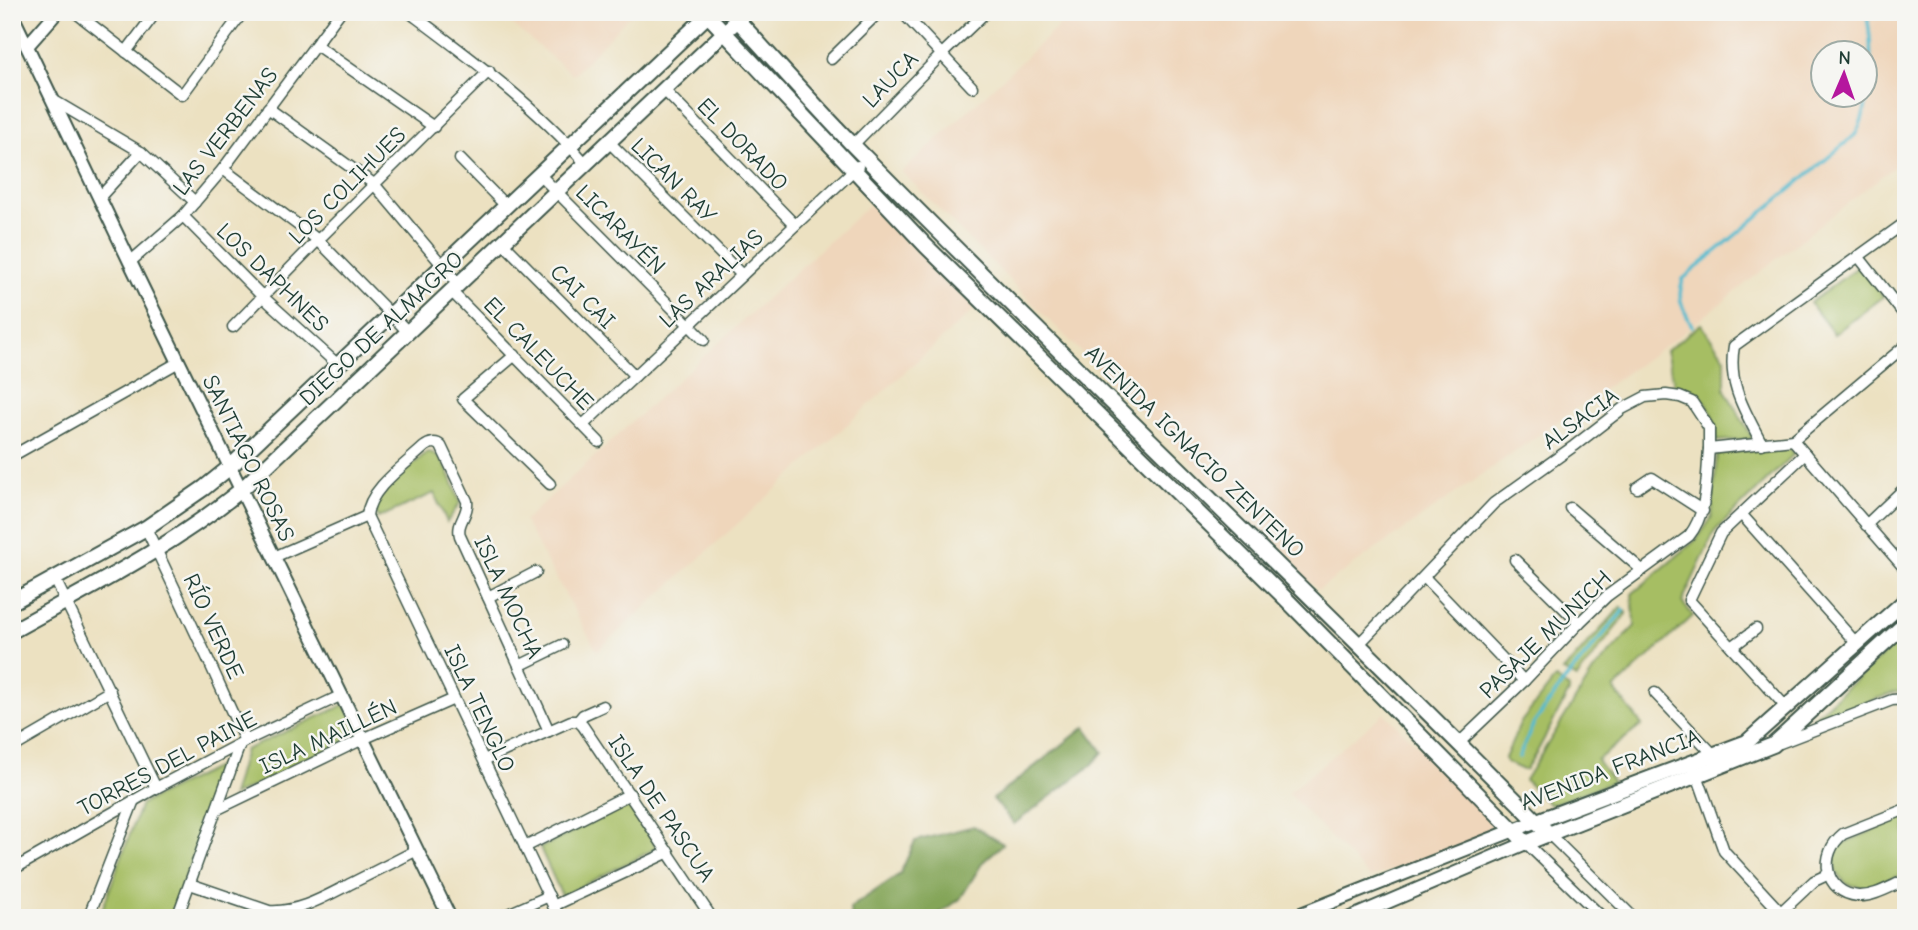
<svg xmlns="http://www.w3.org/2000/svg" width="1918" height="930" viewBox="0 0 1918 930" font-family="'Comic Neue',sans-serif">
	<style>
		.built { fill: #efd6bb; fill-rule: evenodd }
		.green { fill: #a6be63; stroke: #627e4c; stroke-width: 2 }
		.forest { fill: #84a559; stroke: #527146; stroke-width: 2 }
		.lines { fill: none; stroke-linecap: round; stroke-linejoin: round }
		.stream { stroke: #52bbcf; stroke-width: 3.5 }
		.minor-casing { stroke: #3e5649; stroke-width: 13 }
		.tertiary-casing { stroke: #3e5649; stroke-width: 16 }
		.secondary-casing { stroke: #3e5649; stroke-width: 18 }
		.minor { stroke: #fff; stroke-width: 10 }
		.tertiary { stroke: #fff; stroke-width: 12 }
		.secondary { stroke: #fff; stroke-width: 14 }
		.labels { text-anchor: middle; stroke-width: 5; stroke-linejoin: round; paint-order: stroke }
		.street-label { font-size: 23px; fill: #1f3d34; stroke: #f6f6f2 }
	</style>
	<rect width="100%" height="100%" fill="#f6f6f2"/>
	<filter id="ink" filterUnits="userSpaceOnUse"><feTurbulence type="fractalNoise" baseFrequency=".0143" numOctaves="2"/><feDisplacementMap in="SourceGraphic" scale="14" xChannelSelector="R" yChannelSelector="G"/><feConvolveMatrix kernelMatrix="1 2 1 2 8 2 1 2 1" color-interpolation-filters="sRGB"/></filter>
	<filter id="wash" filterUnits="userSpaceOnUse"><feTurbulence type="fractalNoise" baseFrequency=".00686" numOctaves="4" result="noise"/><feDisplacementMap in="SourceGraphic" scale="28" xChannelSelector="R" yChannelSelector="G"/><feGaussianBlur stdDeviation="1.57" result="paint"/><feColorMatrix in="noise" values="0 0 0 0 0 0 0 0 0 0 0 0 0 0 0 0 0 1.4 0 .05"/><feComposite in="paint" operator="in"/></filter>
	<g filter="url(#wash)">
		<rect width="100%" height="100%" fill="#ece1c1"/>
		<!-- built -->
		<g class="built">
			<polygon points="497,12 633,12 573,75"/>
			<path d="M1074,12H1906V157L1682,334L1318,590L902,172ZM1824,52H1866V94H1824Z"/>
			<polygon points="870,204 977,307 597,651 524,521"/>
			<polygon points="1384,713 1504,829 1370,878 1288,793"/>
		</g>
		<!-- green -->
		<g class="green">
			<polygon points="1859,266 1883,297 1834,334 1810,303"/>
			<path d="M1701,324L1725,358V390L1753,439L1717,441C1716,422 1711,400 1692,391C1687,389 1680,389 1675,387L1666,351Z"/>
			<polygon points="1786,446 1794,454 1715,531 1682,602 1693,616 1614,689 1642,725 1597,760 1613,782 1550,805 1525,780 1594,670 1635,626 1632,594 1697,539 1712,517 1717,454"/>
			<path d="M427,452C446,451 454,488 460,503L447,522L434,493L378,518L374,508L378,496Z"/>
			<polygon points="1621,607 1626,612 1626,614 1577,678 1563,671"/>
			<polygon points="1906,634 1906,692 1896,692 1817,720 1814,717"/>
			<polygon points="1556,679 1569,688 1569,692 1538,750 1525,770 1523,770 1506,762 1505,758 1521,722 1554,680"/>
			<polygon points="346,704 362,737 232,796 245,750"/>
			<polygon points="227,762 170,918 99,918 141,804"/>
			<polygon points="628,804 657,848 562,896 540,848"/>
			<polygon points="1906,816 1906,873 1865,888 1846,884 1837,873 1834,857 1841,844"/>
		</g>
		<!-- forest -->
		<g class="forest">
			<polygon points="1085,727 1103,752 1092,765 1014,824 993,799"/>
			<polygon points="974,826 1003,844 983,862 960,899 933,918 851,918 850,908 900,874 915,841"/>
		</g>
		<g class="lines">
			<!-- stream -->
			<g class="stream">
				<path d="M1692,326C1683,307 1676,300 1683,279L1855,135C1872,106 1874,45 1866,12"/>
				<polyline points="1519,757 1533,725 1565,680 1624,610"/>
			</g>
		</g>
	</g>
	<g filter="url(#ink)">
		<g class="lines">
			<defs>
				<g id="minor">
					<polyline points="75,12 182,95 243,12"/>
					<path d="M409,12C472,59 535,105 586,164"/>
					<polyline points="902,12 972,87"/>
					<polyline points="316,45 434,127"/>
					<polyline points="126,52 156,12"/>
					<polyline points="831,59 879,12"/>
					<polyline points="664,90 795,225"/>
					<polyline points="53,100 141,152 195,202"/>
					<polyline points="268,108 374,184 459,285"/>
					<polyline points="609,142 742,275"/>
					<polyline points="853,145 941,55 986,12"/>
					<polyline points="460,159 506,206"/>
					<polyline points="223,169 318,240 409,333"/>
					<polyline points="540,175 704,340"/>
					<polyline points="99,198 141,152"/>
					<polyline points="183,216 262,296 338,365"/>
					<polyline points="503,243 635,376"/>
					<polyline points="1858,256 1906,317"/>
					<polyline points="130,262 183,216 223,169 340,12"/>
					<polyline points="452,292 599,442"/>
					<polyline points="233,327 318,240 489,71"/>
					<polyline points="515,355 463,399 550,484"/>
					<polyline points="583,425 858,166"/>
					<polyline points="1793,440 1906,570"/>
					<path d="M1762,444C1745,411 1727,384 1734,346L1906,222"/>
					<polyline points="12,456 179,362"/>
					<polyline points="1637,488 1652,478 1703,511"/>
					<polyline points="1570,508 1642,570"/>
					<polyline points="1742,515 1857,644"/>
					<polyline points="367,516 559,918"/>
					<path d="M367,516C369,489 405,465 424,447C429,443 436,441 441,446L467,501C469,515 456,522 460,536L549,731"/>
					<polyline points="1866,525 1906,487"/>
					<polyline points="146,528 207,657 245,741"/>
					<polyline points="274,557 367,516"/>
					<polyline points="1515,560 1579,623"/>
					<polyline points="1424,577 1524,681"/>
					<polyline points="55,579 156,788"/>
					<polyline points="488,597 536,572"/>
					<polyline points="1359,644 1494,503 1574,446 1622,409 1645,397 1666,395 1680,397 1692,402 1709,428 1709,449 1793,440 1906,345"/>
					<polyline points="1732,647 1756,629"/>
					<polyline points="519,666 562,645"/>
					<polyline points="1655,693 1713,754"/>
					<polyline points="1786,707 1689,600 1721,533 1805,454"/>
					<polyline points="578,721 583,726 712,918"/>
					<path d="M1459,743L1524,681L1579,623L1607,596L1689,536C1708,512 1706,479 1709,449"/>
					<polyline points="1780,743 1892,700 1906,699"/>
					<polyline points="12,748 110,691"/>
					<polyline points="484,760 571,721 578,721 583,715 603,706"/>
					<polyline points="1696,772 1724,851 1786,918"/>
					<polyline points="218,809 363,739 454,699"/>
					<path d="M1906,809L1843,834C1818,854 1824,893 1858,896C1874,897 1891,886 1906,880"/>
					<polyline points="1550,835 1634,918"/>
					<polyline points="1526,843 1603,918"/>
					<polyline points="525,847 630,794"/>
					<polyline points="12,870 156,788 245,741 342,695"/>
					<path d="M190,884L269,911C299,913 326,896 352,883C374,872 396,861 417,850"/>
					<polyline points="553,906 669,852"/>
					<polyline points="1780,913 1814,881 1829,874"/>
					<polyline points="88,918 134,800"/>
					<polyline points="177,918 240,744"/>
					<polyline points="499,918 549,896"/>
				</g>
				<g id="tertiary">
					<polyline points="12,15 130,262 450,918"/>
					<polyline points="27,46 57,12"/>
					<polyline points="1291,918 1537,821"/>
					<polyline points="1350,918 1526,843"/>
				</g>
				<g id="secondary">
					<polyline points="705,12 926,246 1283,596 1526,843 1773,745 1906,623"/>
					<path d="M730,12C771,56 811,102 853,145C1082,378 1320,602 1550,835"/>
					<polyline points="12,602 146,528 204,488 230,467 711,12"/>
					<path d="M12,631C91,587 171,547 241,490L746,12"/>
					<polyline points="1537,821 1747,742 1906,600"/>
				</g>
			</defs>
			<!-- minor casing -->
			<use href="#minor" class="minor-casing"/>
			<!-- tertiary casing -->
			<use href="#tertiary" class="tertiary-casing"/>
			<!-- secondary casing -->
			<use href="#secondary" class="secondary-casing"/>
			<!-- minor -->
			<use href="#minor" class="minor"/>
			<!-- tertiary -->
			<use href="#tertiary" class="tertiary"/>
			<!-- secondary -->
			<use href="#secondary" class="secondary"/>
		</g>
	</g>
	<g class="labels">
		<!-- street labels -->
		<g class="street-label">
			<text transform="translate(890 79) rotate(-46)" y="8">LAUCA</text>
			<text transform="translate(225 131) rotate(-52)" y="8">LAS VERBENAS</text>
			<text transform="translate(743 144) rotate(46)" y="8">EL DORADO</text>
			<text transform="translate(674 180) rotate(45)" y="8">LICAN RAY</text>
			<text transform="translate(347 185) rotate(-45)" y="8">LOS COLIHUES</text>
			<text transform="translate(621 229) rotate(45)" y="8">LICARAYÉN</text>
			<text transform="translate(273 277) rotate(44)" y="8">LOS DAPHNES</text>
			<text transform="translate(711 278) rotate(-43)" y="8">LAS ARALIAS</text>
			<text transform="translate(583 296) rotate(45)" y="8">CAI CAI</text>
			<text transform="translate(381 328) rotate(-43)" y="8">DIEGO DE ALMAGRO</text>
			<text transform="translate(539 353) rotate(46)" y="8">EL CALEUCHE</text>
			<text transform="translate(1580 418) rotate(-36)" y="8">ALSACIA</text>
			<text transform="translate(1195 451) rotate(44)" y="8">AVENIDA IGNACIO ZENTENO</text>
			<text transform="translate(249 458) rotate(64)" y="8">SANTIAGO ROSAS</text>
			<text transform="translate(509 597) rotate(65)" y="8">ISLA MOCHA</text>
			<text transform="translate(214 626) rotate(65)" y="8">RÍO VERDE</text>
			<text transform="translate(1545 634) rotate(-44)" y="8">PASAJE MUNICH</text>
			<text transform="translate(480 708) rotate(65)" y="8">ISLA TENGLO</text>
			<text transform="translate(328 736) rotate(-25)" y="8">ISLA MAILLÉN</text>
			<text transform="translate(167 763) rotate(-28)" y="8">TORRES DEL PAINE</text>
			<text transform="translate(1610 769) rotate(-21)" y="8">AVENIDA FRANCIA</text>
			<text transform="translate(662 808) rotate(56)" y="8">ISLA DE PASCUA</text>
		</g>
	</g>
	<!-- margin -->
	<rect width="1918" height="930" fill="none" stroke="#f6f6f2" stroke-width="42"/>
	<!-- north arrow -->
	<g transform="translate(1844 74) rotate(2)"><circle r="33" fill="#f6f6f2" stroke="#a0aca6" stroke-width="2"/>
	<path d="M0-5L12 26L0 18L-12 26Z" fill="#b5179e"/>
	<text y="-10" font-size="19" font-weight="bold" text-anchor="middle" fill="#1f3d34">N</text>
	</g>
</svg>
